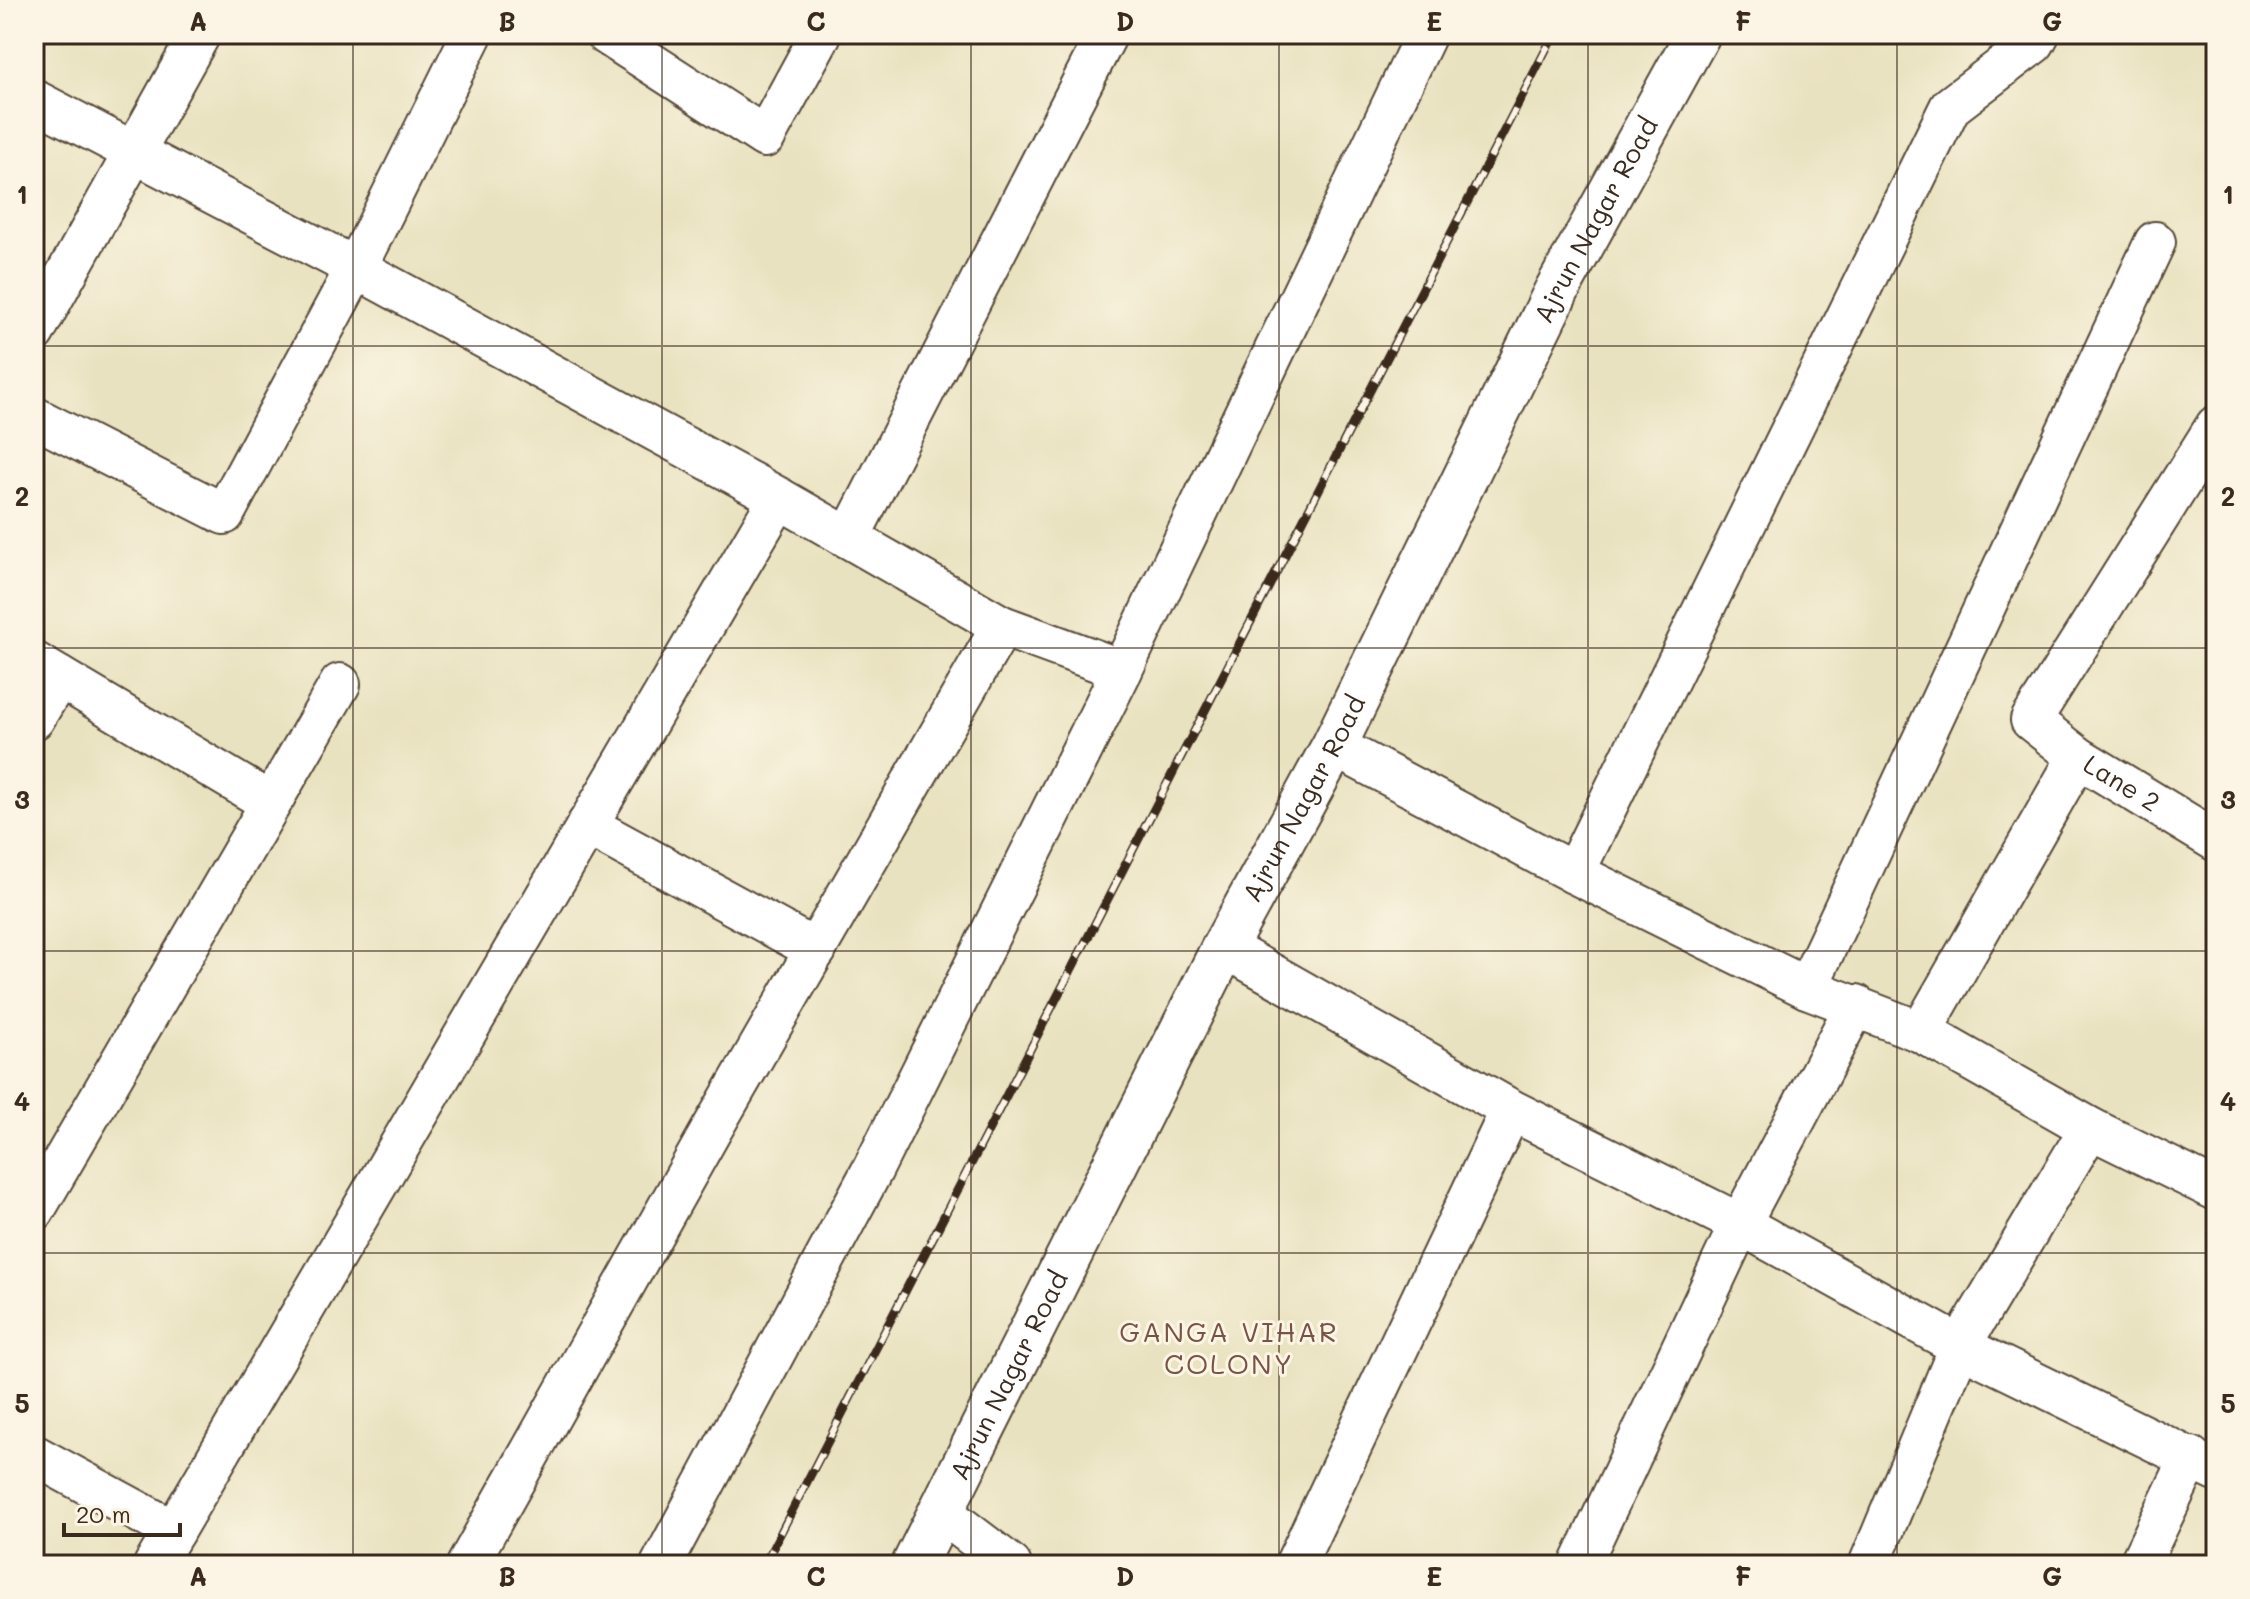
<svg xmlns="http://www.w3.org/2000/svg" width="2250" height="1599" viewBox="0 0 2250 1599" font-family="Mali,sans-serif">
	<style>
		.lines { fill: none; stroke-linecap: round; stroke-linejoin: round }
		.minor-casing { stroke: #554636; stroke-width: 44 }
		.tertiary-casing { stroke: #554636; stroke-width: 48 }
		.minor { stroke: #fff; stroke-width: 40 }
		.tertiary { stroke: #fff; stroke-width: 44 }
		.rail-casing { stroke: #3b2a1e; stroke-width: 9 }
		.rail { stroke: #fcf5e5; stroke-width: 6; stroke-dasharray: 18; stroke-linecap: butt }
		.grid { fill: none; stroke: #3b2a1e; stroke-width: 2; stroke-opacity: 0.55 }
		.labels { text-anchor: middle; stroke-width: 6; stroke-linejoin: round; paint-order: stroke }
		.street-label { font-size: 26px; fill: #3b2a1e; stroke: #fcf5e5 }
		.neighbourhood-label { font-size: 28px; letter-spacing: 2px; fill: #795444; stroke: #fcf5e5 }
		.neatline { fill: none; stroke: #3b2a1e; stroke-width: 3 }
		.grid-label { font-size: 26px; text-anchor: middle; font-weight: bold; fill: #3b2a1e }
	</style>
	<rect width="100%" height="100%" fill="#fcf5e5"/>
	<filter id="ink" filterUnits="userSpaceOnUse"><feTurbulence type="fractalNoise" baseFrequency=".0125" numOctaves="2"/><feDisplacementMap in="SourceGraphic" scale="16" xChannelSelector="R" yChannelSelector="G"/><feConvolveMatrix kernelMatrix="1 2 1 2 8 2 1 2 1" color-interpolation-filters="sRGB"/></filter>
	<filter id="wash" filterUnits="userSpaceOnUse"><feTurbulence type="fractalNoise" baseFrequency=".006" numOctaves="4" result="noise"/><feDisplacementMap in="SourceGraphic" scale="32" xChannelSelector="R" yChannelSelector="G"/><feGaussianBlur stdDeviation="1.8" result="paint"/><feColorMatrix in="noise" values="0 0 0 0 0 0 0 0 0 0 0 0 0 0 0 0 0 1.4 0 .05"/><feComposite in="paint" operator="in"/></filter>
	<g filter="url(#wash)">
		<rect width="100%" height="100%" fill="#e9e2c0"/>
	</g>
	<g filter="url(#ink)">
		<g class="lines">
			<defs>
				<g id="minor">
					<polyline points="606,34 765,137 821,34"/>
					<polyline points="34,100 356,268 779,498 1002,626 1122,670"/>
					<polyline points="34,332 200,34"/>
					<polyline points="34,417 224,514 356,268 472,34"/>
					<path id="s1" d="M2216,426L2031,720L2078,757L2216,841"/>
					<polyline points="849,538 1107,34"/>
					<polyline points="34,662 271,803"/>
					<polyline points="34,719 59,677"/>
					<polyline points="1334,746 1574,873 1807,988 1921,1032 2090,1128 2216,1190"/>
					<polyline points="587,825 816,950"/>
					<polyline points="1574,873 1950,107 2034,43 2039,34"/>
					<polyline points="1224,947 1511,1110 1740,1224 1960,1346 2216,1471"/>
					<polyline points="1807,988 2155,242"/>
					<polyline points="1921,1032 2078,757"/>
					<polyline points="34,1211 340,684"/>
					<polyline points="34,1455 174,1531"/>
					<polyline points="941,1512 1011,1565"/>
					<polyline points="154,1565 779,498"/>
					<polyline points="467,1565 712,1129 1002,626"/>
					<polyline points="661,1565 873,1169 1122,670 1426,34"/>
					<polyline points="1295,1565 1511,1110"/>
					<polyline points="1580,1565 1740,1224 1856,1005"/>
					<polyline points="1869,1565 1960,1346 2090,1128"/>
					<polyline points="2139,1565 2191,1457"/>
				</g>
				<g id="tertiary">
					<path id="s2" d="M914,1565L1224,947L1334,746L1557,290L1698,34"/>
				</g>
			</defs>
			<!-- minor casing -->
			<use href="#minor" class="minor-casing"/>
			<!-- tertiary casing -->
			<use href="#tertiary" class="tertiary-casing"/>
			<!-- minor -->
			<use href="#minor" class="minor"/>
			<!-- tertiary -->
			<use href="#tertiary" class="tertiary"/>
			<defs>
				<polyline id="rail" points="764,1565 1554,34"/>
			</defs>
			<!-- rail casing -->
			<use href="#rail" class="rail-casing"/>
			<!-- rail -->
			<use href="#rail" class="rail"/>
		</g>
	</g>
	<!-- grid -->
	<path class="grid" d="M353,34V1565M662,34V1565M971,34V1565M1279,34V1565M1588,34V1565M1897,34V1565M34,346H2216M34,648H2216M34,951H2216M34,1253H2216"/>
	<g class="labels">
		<!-- street labels -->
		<g class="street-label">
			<text dy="9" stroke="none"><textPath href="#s2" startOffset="1508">Ajrun Nagar Road</textPath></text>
			<text dy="9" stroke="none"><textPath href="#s1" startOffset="458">Lane 2</textPath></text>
			<text dy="9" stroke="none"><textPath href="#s2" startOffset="860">Ajrun Nagar Road</textPath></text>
			<text dy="9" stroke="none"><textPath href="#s2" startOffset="212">Ajrun Nagar Road</textPath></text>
		</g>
		<!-- neighbourhood labels -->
		<g class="neighbourhood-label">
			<text x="1229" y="1342">GANGA VIHAR<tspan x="1229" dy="32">COLONY</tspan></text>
		</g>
	</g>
	<!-- margin -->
	<rect width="2250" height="1599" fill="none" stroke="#fcf5e5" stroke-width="88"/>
	<!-- scale -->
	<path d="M64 1523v12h116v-12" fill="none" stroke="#3b2a1e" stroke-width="4"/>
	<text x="76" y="1523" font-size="24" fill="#3b2a1e" stroke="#fcf5e5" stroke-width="6" paint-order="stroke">20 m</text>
	<rect x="44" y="44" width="2162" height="1511" class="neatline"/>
	<g class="grid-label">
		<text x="198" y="31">A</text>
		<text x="507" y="31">B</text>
		<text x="816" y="31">C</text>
		<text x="1125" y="31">D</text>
		<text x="1434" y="31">E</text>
		<text x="1743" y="31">F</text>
		<text x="2052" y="31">G</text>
		<text x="22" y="204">1</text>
		<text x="2228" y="204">1</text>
		<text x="22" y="506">2</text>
		<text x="2228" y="506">2</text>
		<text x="22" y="809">3</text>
		<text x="2228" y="809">3</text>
		<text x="22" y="1111">4</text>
		<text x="2228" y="1111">4</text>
		<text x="22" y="1413">5</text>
		<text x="2228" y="1413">5</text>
		<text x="198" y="1586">A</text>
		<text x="507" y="1586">B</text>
		<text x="816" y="1586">C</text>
		<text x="1125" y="1586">D</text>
		<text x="1434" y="1586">E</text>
		<text x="1743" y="1586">F</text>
		<text x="2052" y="1586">G</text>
	</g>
</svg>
